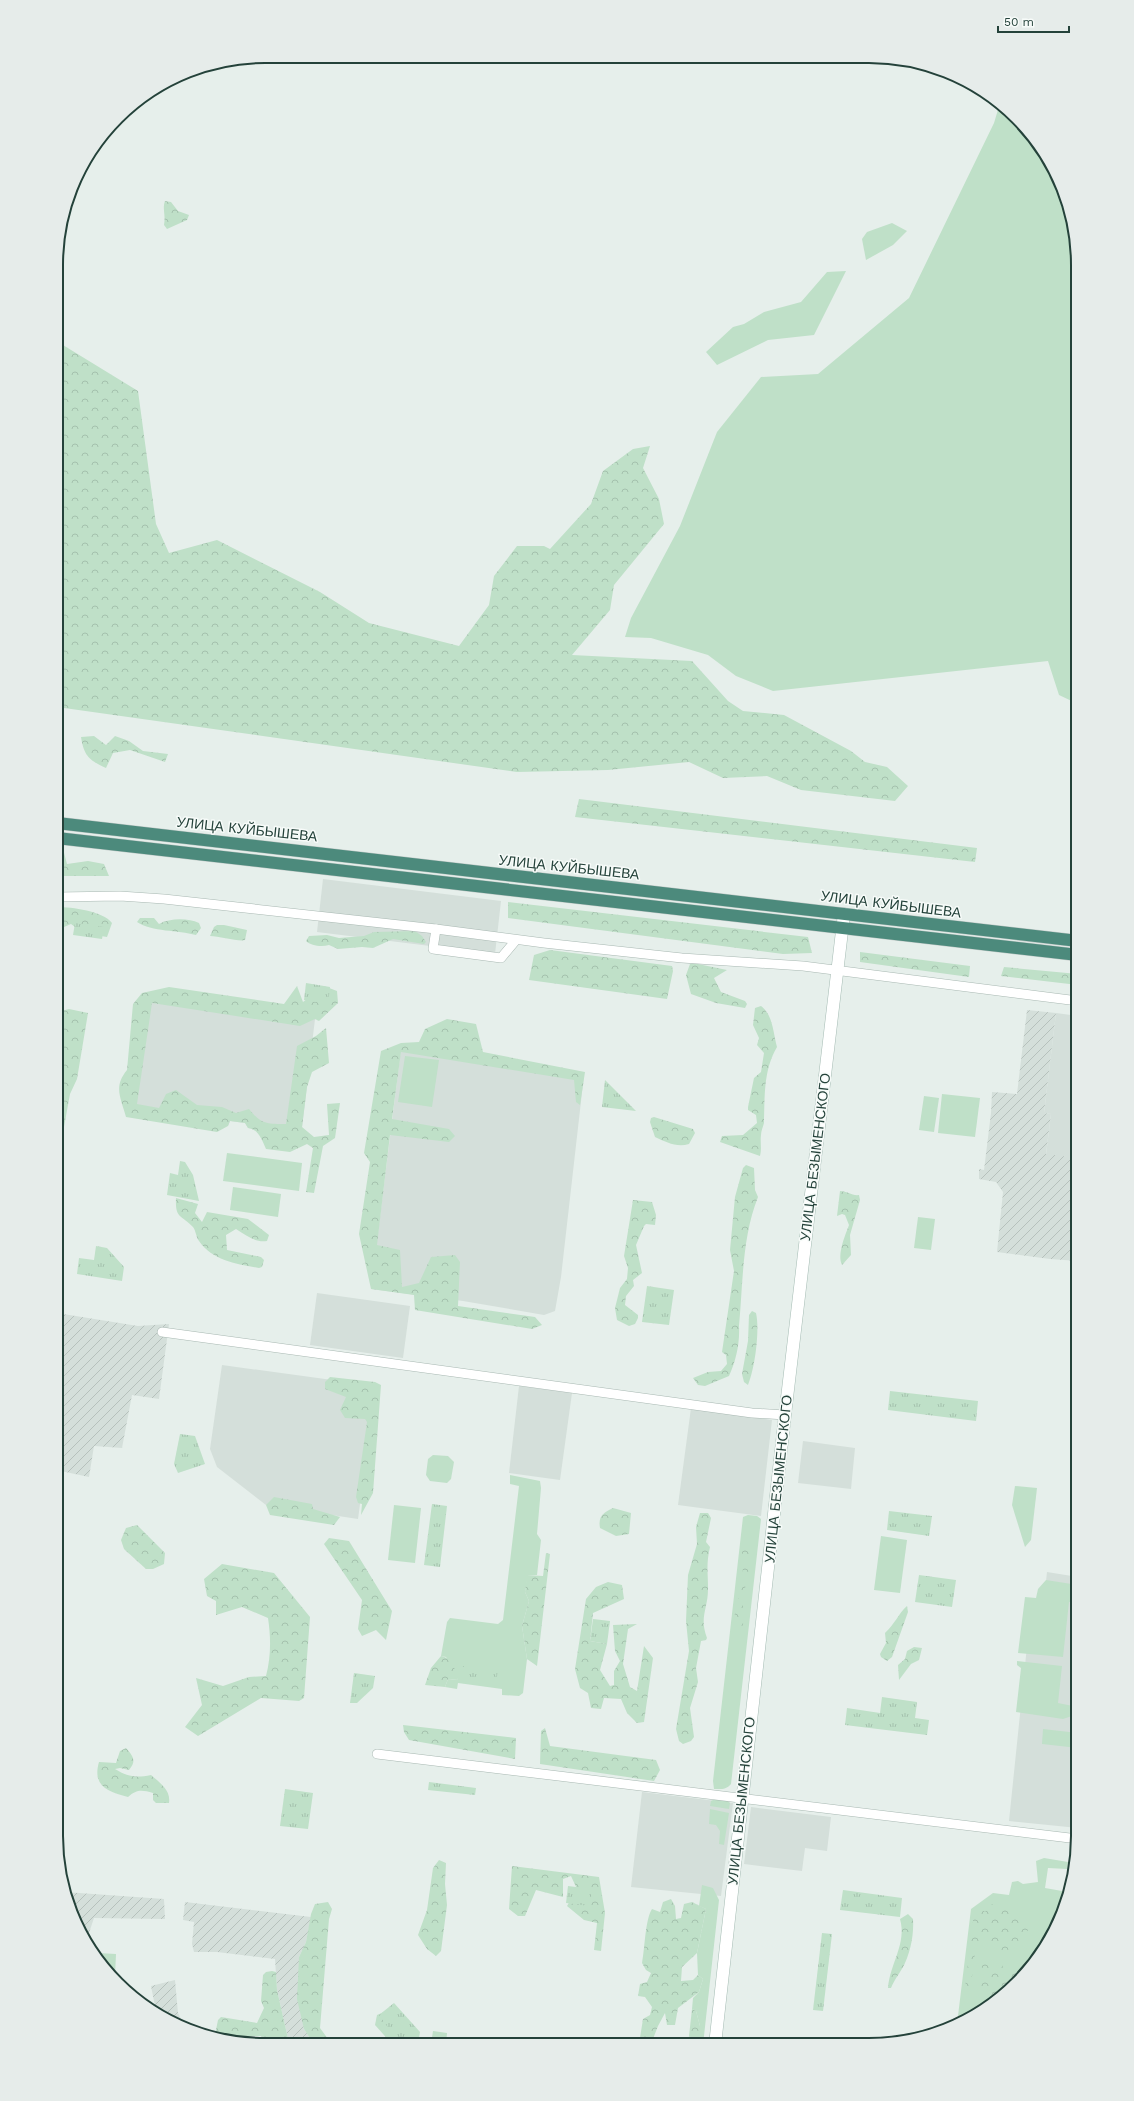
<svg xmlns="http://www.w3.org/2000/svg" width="1134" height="2101" viewBox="0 0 1134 2101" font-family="'Work Sans',sans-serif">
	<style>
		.built { fill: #d4dfda }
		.industrial { fill: url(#industrial-furrows) }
		.grass { fill: #bfe0c8 }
		.forest { fill: url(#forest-crowns) }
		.park { fill: url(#park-tufts) }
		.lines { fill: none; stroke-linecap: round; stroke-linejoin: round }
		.minor-casing { stroke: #a8b8b2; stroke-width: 10 }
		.secondary-casing { stroke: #a4bbb3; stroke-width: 13 }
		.trunk-casing { stroke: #c2cac8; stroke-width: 13 }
		.minor { stroke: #fff; stroke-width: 9 }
		.secondary { stroke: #fff; stroke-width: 12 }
		.trunk { stroke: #4c8a7c; stroke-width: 12 }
		.labels { text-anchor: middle; stroke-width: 3; stroke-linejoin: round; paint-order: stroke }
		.street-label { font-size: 14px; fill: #24423a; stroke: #f7fbf9 }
		.rim { fill: none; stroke: #24423a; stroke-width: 2 }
	</style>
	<defs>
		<pattern id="industrial-furrows" width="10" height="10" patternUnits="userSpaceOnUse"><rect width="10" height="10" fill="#d4dfda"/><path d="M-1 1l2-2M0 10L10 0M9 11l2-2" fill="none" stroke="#b6c1bc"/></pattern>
		<pattern id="forest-crowns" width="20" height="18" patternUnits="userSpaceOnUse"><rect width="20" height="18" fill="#bfe0c8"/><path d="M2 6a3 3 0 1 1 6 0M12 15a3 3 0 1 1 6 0" fill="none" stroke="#a4c1ad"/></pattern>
		<pattern id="park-tufts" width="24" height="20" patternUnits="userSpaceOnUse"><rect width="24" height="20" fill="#bfe0c8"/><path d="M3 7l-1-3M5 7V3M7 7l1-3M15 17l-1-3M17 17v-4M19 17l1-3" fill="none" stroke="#a4c1ad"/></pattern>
	</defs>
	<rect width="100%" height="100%" fill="#e6efeb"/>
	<!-- built -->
	<g class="built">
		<polygon points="323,879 501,901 495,954 317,932"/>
		<polygon points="145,995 315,1019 301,1136 248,1128 245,1123 230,1121 228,1126 129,1112"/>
		<polygon points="1056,1013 1078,1016 1078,1158 1046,1155 1051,1114 1044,1113"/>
		<polygon points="401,1049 584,1075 561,1277 555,1311 544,1315 463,1301 371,1289"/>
		<polygon points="317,1293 410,1306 403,1358 310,1345"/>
		<polygon points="222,1365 376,1386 358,1519 266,1505 217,1467 210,1449"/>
		<polygon points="519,1386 572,1393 560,1480 509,1473"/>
		<polygon points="691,1408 772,1420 761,1516 678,1505"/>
		<polygon points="803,1441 855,1448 851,1489 798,1483"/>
		<polygon points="1047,1572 1078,1577 1078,1828 1009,1821 1030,1617 1042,1618"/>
		<polygon points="642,1792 733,1803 721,1896 631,1887"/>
		<polygon points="751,1807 831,1817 827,1851 805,1848 802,1871 744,1864"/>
	</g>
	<!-- industrial -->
	<g class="industrial">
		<polygon points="1027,1010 1056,1013 1044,1113 1051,1114 1046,1154 1078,1158 1078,1261 1050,1259 997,1252 1003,1192 996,1182 979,1179 979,1169 984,1170 991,1113 992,1092 1017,1094"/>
		<polygon points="57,1313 138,1326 169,1324 159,1399 132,1395 122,1448 94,1446 89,1477 56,1470"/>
		<polygon points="65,1892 164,1899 165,1919 94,1918 86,1942 67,1904"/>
		<polygon points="185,1902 311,1917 306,1942 299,1957 304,2029 313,2043 289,2043 277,1990 275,1959 217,1952 194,1952 192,1944 194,1922 183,1920"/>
		<polygon points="175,1980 178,2013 186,2029 156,2011 151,1986"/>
	</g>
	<!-- grass -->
	<g class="grass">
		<polygon points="1000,103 1007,108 1043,149 1067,197 1078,265 1078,704 1059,695 1048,661 773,691 736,676 708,655 651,638 625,637 631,618 680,526 717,432 761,377 818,374 909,298 994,123"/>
		<polygon points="892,223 907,231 893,245 866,260 862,239 867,232"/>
		<polygon points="846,271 814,335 768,340 717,365 706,352 733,327 744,324 764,312 801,302 827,272"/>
		<polygon points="405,1056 439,1060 432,1107 398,1102"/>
		<polygon points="942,1094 980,1098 975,1137 938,1133"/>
		<polygon points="924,1096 939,1098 934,1132 919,1130"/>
		<polygon points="227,1153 302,1163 299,1191 223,1181"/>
		<polygon points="233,1187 281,1194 278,1217 230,1210"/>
		<polygon points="918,1217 935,1219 931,1250 914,1248"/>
		<polygon points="433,1455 448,1456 454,1462 451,1479 447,1483 430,1481 426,1475 428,1459"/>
		<polygon points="510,1475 540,1481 541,1488 537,1534 541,1540 537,1575 528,1575 525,1592 529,1601 522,1626 527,1659 523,1693 519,1696 502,1695 502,1689 458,1683 457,1689 445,1687 448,1679 458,1680 446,1657 441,1656 447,1622 450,1618 498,1624 503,1620 519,1486 510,1484"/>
		<polygon points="1015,1486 1037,1488 1031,1540 1025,1547 1012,1505"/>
		<polygon points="394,1505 421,1508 415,1563 388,1560"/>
		<path d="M748,1515L757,1516L761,1519L731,1784C726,1790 721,1789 714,1789L713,1781L743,1517Z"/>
		<polygon points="881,1536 907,1540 900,1593 874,1590"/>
		<polygon points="1046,1580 1078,1585 1078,1603 1069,1602 1063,1657 1018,1653 1025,1597 1036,1598 1038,1589"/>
		<polygon points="1017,1661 1062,1666 1058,1703 1073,1706 1072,1716 1063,1719 1016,1712 1021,1668 1017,1665"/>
		<polygon points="1043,1729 1078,1733 1078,1748 1042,1744"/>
		<polygon points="715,1799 727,1800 730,1803 729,1809 710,1806 711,1801"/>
		<polygon points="710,1809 729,1813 724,1845 719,1844 720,1831 716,1825 709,1824"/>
		<polygon points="1044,1858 1068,1862 1067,1869 1048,1868 1045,1888 1062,1891 1066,1898 1062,1916 1035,1964 985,2010 957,2024 971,1909 993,1893 1009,1895 1012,1882 1018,1881 1023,1884 1038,1882 1036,1861"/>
		<polygon points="702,1885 713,1888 719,1900 703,2045 688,2044 689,2036 695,2040 700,2026 696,2011 692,2009 693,1998 699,1992 703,1979 698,1975 697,1953 706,1909 699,1906"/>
		<polygon points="98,1953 116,1954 115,1976 113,1977 95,1957"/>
		<polygon points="433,2031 447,2033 446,2044 431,2044"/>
	</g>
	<!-- forest -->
	<g class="forest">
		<path d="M165,201L171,202L178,211L189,215L187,220L167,229L164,225C166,215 162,208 165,201Z"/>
		<polygon points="58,342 138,391 156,524 169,553 217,540 320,592 369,623 459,646 489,605 494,576 517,546 544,546 550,549 591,504 603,471 633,449 650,446 643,468 659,499 664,524 614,585 610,610 572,655 692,661 728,701 743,711 784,715 851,751 865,762 887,767 908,786 895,801 801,790 767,776 723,778 689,762 608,770 517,772 57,707"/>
		<path d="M94,736L106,745L115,736L129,741L143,751L168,754L165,762L130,750L113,753L106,768C89,760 84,756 81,737Z"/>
		<polygon points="579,799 977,848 975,862 575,817"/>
		<polygon points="62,845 67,864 88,861 104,864 109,876 57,876 57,846"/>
		<polygon points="508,902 808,937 812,953 783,954 508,918"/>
		<path d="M57,907C72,907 103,911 112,923L107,937L83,933L71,924L57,930Z"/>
		<path d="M140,918H154L159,924C170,918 188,918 199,923L201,928L196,935C178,930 152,932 137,922Z"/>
		<path d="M217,925H224L247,930L245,940C239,942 219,936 210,936L214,927Z"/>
		<path d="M415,931L422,936L426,942L424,944L393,939L373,948L362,947L338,949L329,945C322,947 311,946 306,941L309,936L327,935L339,938L364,936L374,932Z"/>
		<polygon points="550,950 672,966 673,971 667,999 529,980 534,955"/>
		<polygon points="860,952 970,966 969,977 860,962"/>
		<polygon points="693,963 727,970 714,978 721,992 745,1001 747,1004 745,1008 716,1003 691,994 686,975 690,964"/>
		<polygon points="1004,967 1078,974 1078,985 1001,976"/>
		<path d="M297,986L303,1002L324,986L337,991L338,1003L319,1021L315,1019L300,1026L152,1003L137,1104L159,1108L166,1094L176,1090L197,1105L222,1107L236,1113L249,1109C261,1124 266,1124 286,1124L297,1046L316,1036L326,1028L329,1063L312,1072L307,1087L302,1127L314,1137L329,1135L327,1104L340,1103L335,1138L323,1146L314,1193L306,1192L313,1148L307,1144L290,1152L266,1149C262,1140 258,1129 248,1128L245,1123L230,1121L228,1126L217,1132L126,1117C121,1098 113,1087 127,1070L133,1004L142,993L169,987L284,1004Z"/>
		<path d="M761,1006C773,1015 773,1032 777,1047C763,1071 765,1097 764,1123C763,1127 761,1131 761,1135C760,1143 762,1148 760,1156L720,1142L722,1136L743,1135L757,1123L756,1115L748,1110V1107L754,1078L761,1072L764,1053L757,1045L759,1038L753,1025L755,1008Z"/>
		<polygon points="69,1009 88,1013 77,1079 70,1094 64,1127 57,1130 59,1106 57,1105 57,1092 61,1088 60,1058 57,1056 57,1012"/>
		<polygon points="447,1019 476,1024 483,1052 585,1072 580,1105 576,1102 574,1080 401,1052 392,1119 449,1129 455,1136 449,1142 390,1135 377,1245 400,1250 402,1287 419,1283 431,1257 455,1255 460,1262 458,1306 535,1317 542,1325 532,1329 415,1310 414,1295 371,1289 359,1234 370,1162 364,1153 381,1051 401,1043 419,1042 425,1029"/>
		<path d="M654,1117L693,1129L695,1133L689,1144C677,1148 666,1142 655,1137L650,1122L651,1118Z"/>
		<path d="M746,1165L754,1168L755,1190L758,1197C742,1237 743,1283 739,1326C740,1343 736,1361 729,1376L705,1386L698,1385L693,1378L708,1372L721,1371L727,1364L726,1355L722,1352L734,1271L730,1250L735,1197L743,1168Z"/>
		<path d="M840,1191C847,1191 852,1196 859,1195L860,1200L850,1235L851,1255L842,1265C837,1254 845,1236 849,1225L845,1215L842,1214L837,1216Z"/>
		<path d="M176,1198L198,1204L195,1213L202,1222L207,1212L248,1219L269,1235L267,1241C255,1243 246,1235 236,1229L226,1235L227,1250L261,1257L264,1260L262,1267L259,1268C237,1264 213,1261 199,1241C196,1237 196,1231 193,1227C181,1214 175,1219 176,1198Z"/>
		<polygon points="633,1200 652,1202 656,1215 655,1225 646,1224 644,1226 636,1245 642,1273 633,1280 634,1286 626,1296 625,1305 638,1315 638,1318 635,1324 629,1326 617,1320 615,1308 620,1288 627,1279 628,1268 624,1256"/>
		<path d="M752,1311L756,1313C760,1330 755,1368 748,1385L744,1382L742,1374L748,1341L749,1315Z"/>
		<polygon points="330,1377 375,1382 381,1385 373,1493 361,1515 362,1504 358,1503 356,1497 367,1422 365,1419 345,1418 340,1410 346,1397 325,1389 325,1382"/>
		<polygon points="274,1497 312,1504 313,1509 340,1517 334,1525 270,1515 266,1505"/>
		<path d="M613,1508L631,1513L629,1534L616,1536L600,1528C598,1516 603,1513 613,1508Z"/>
		<path d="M700,1513H708L711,1518L706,1542L710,1547C706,1564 708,1572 708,1589C708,1609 699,1617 707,1638L706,1640L701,1641L696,1668L698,1682L690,1708L694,1737L691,1741L683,1744L679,1741L676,1729L689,1651L686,1621L688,1575L697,1544L696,1527Z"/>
		<polygon points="137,1525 165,1553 164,1564 153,1569 146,1569 124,1549 121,1540 126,1528"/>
		<polygon points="329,1538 349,1541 392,1611 386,1640 376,1630 362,1636 358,1629 362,1600 324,1544"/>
		<path d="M747,1544C755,1564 742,1588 743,1609C743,1616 745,1626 740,1630L734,1627L733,1622L743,1578L742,1550Z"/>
		<polygon points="546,1553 550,1554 537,1666 527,1659 522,1626 529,1601 525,1592 527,1575 543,1576"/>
		<path d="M222,1564L274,1573L310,1617L304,1698L299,1701L261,1698L198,1736L185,1727L202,1705L196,1678L223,1686L249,1677L266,1676C271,1657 271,1638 268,1618L242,1607L216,1615V1601L207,1596L204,1579Z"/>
		<polygon points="608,1582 622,1585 624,1599 593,1613 590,1641 607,1644 600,1670 610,1686 614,1685 614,1671 620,1661 615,1651 613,1625 637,1624 628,1629 623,1664 630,1687 637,1691 644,1646 653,1658 644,1722 637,1723 627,1713 621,1699 604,1698 601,1709 591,1708 588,1693 580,1688 575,1669 586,1599 596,1587"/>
		<path d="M907,1606L908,1612L892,1657L887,1661L881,1657L880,1654L886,1643L885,1633C895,1624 898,1614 907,1606Z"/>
		<polygon points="914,1647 922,1648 919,1660 911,1664 899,1680 898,1665 905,1659 907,1651"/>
		<path d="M441,1656C452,1658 456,1670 458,1680L448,1679L445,1687L425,1685L431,1668Z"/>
		<polygon points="403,1725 516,1738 515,1759 409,1740 404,1732"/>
		<polygon points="545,1728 550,1746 656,1760 660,1770 654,1781 540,1764 541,1731"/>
		<path d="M126,1748C133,1756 137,1761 129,1770L120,1768L115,1769C128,1777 136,1778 151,1775C160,1783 171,1790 169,1803H156L153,1800V1793C142,1790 137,1789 128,1797C108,1792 92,1786 99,1762L116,1763L120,1751Z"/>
		<polygon points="439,1860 446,1863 445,1884 447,1905 441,1951 436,1956 427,1949 418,1935 427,1910 433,1868"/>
		<polygon points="512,1866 599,1877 605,1913 601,1951 594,1950 597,1923 584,1920 567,1906 577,1889 571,1876 563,1879 563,1897 536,1890 525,1916 518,1916 509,1909"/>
		<path d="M671,1899L675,1906L676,1919L681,1918L684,1904L692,1902L706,1909L697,1953L682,1967L681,1981L693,1980L698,1975L703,1979L699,1992L678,2008L675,2025H667L665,2013L658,2026L651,2044H639L643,2019L650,2015L652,2007L645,1997L638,1996L640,1984L647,1982L651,1973L646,1970L642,1963C645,1948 645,1920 652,1909L660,1912L663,1902Z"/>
		<polygon points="328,1902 332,1909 329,1919 320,2028 331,2043 313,2043 304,2029 297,1999 299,1957 306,1942 311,1914 315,1904"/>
		<path d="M990,1904L996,1905L1000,1910L1006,1909L1030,1928L1012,1948L1001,1953L982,1944L977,1946C972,1962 974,1978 968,1993L964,1996L974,1913L980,1907L985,1912Z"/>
		<path d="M908,1914L913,1919C914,1933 911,1950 905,1963C901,1972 895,1978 891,1988H888C890,1963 907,1944 900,1919Z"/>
		<polygon points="987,1959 992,1964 1001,1960 1003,1968 1019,1973 1015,1982 999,1997 992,1997 981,1987 982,1963"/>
		<polygon points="272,1971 276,1972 277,1990 289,2043 264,2043 261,2036 217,2037 215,2035 218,2020 221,2017 257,2023 264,2008 261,2001 263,1975 266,1972"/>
		<polygon points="692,2009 696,2011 700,2026 700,2035 695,2040 689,2036"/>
		<polygon points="384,2012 410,2044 392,2044 375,2025 377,2015"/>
	</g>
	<!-- park -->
	<g class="park">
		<polygon points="75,923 104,927 102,939 73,935"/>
		<polygon points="306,983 330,987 328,1004 304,1000"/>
		<polygon points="605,1080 636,1111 602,1107"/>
		<polygon points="180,1161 185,1162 193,1175 199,1201 167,1195 170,1173 178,1175"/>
		<polygon points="96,1246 107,1248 124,1267 122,1281 77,1274 79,1258 94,1260"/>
		<polygon points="647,1286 674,1290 669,1325 642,1322"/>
		<polygon points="890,1391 978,1401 976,1421 888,1410"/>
		<polygon points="180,1434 195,1436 205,1464 178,1473 174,1464"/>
		<polygon points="432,1504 447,1506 440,1567 424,1565"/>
		<polygon points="889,1511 932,1516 929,1536 887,1530"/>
		<polygon points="919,1575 956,1580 952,1607 915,1602"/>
		<polygon points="593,1619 610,1621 607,1644 590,1641"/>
		<polygon points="463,1666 498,1670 496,1683 461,1678"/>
		<polygon points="354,1673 375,1676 373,1688 357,1703 350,1703"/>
		<polygon points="882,1697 917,1702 915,1718 929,1720 927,1735 845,1725 847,1708 880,1713"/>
		<polygon points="429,1782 476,1788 475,1795 428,1790"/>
		<polygon points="285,1789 313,1793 308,1829 280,1826"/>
		<polygon points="568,1886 592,1889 590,1906 566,1903"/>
		<polygon points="843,1890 902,1898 900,1917 840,1910"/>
		<polygon points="822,1933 832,1934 823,2011 813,2010"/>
		<polygon points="394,2003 420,2032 418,2044 400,2044 379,2015"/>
	</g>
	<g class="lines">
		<defs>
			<g id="minor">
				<polyline points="57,897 120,896 164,899 436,929 544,943 682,958 803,966 1078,1001"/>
				<polyline points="436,929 433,949 501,958 516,940"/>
				<polyline points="162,1332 752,1413 785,1415"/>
				<polyline points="377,1754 1078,1839"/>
			</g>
			<polyline id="secondary" points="715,2045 785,1415 844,914"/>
			<g id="trunk">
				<polyline points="57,823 1078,941"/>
				<polyline points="57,838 1078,955"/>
			</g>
		</defs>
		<!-- minor casing -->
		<use href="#minor" class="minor-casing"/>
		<!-- secondary casing -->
		<use href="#secondary" class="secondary-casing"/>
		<!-- trunk casing -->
		<use href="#trunk" class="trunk-casing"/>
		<!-- minor -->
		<use href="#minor" class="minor"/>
		<!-- secondary -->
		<use href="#secondary" class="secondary"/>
		<!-- trunk -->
		<use href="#trunk" class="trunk"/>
	</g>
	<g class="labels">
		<!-- street labels -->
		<g class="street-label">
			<text transform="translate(247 829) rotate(6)" y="5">УЛИЦА КУЙБЫШЕВА</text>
			<text transform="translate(569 867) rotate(6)" y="5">УЛИЦА КУЙБЫШЕВА</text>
			<text transform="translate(891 904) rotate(7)" y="5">УЛИЦА КУЙБЫШЕВА</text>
			<text transform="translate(815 1157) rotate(-83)" y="5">УЛИЦА БЕЗЫМЕНСКОГО</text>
			<text transform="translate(778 1479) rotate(-84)" y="5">УЛИЦА БЕЗЫМЕНСКОГО</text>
			<text transform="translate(741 1801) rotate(-84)" y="5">УЛИЦА БЕЗЫМЕНСКОГО</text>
		</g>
	</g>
	<!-- crop -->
	<path d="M0 0H1134V2101H0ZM265 63H869A202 202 0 0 1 1071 265V1836A202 202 0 0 1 869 2038H265A202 202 0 0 1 63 1836V265A202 202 0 0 1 265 63Z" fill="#e6ecea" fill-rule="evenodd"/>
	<path class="rim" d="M265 63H869A202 202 0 0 1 1071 265V1836A202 202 0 0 1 869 2038H265A202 202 0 0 1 63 1836V265A202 202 0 0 1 265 63Z"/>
	<!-- scale -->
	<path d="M998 26v6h71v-6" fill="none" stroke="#24423a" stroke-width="2"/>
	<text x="1004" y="26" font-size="12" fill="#24423a" stroke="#f7fbf9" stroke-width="3" paint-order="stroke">50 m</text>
</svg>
